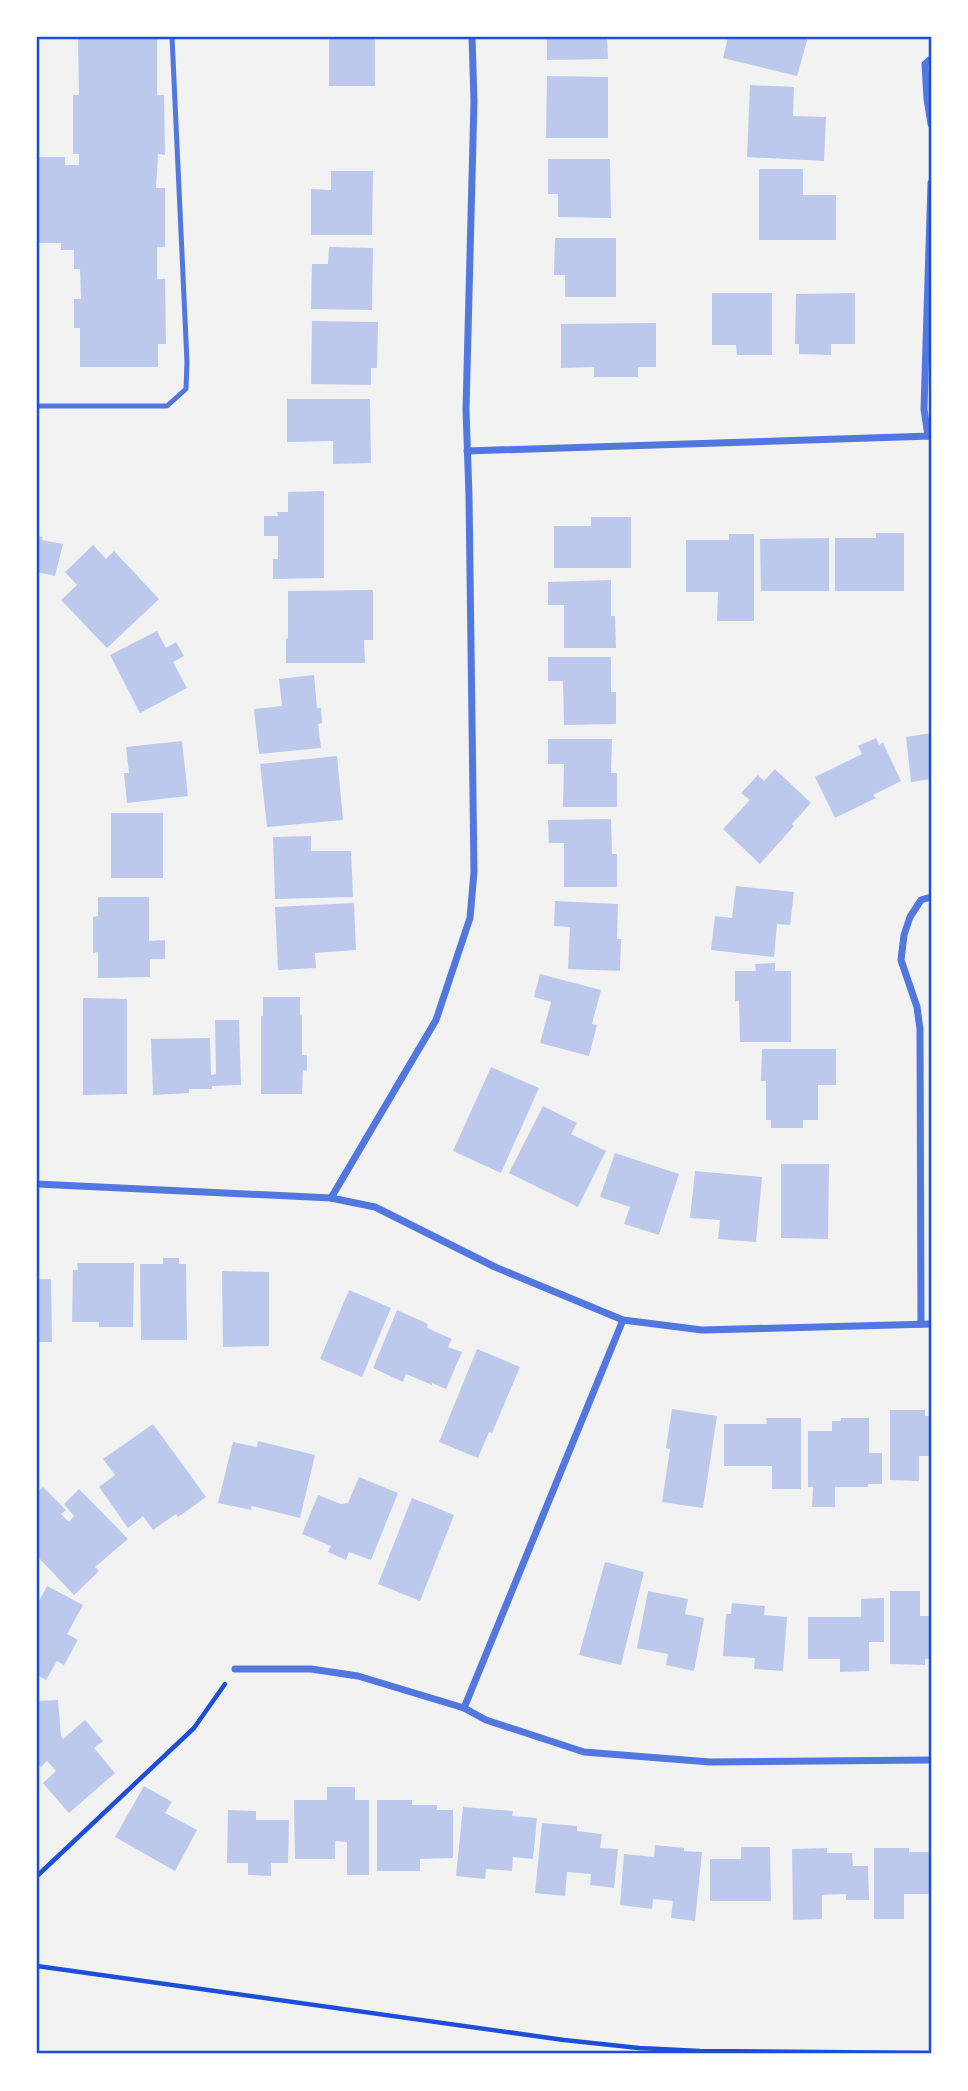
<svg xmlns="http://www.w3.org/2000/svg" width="968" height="2091" viewBox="0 0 968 2091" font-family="'Zilla Slab',serif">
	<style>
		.building { fill: #bdc9ec }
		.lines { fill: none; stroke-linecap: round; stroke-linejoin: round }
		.path { stroke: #1d4ed8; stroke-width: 4.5 }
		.service { stroke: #5277de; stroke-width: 5 }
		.minor { stroke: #5277de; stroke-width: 7 }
		.neatline { fill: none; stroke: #1d4ed8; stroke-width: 2.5 }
	</style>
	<rect width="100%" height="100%" fill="#f2f2f2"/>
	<!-- building -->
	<g class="building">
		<polygon points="78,37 157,37 157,95 164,95 165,155 158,154 156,188 165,188 165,247 157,247 157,279 165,279 166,344 158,344 158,367 80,367 80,328 74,328 74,299 81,299 80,269 74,269 74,250 61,250 61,243 37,243 37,157 65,157 65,165 79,165 79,154 73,154 73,95 79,95"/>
		<polygon points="335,37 375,37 375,86 329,86 329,39 335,39"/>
		<polygon points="547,37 607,37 608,59 547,60"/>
		<polygon points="728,37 808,37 797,76 723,58"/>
		<polygon points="547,76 608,77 608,138 546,138"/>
		<polygon points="750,85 794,87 793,116 826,117 824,161 747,157"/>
		<polygon points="548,159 610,159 611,218 558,217 558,194 548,194"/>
		<polygon points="759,169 803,169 803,195 836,195 836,240 759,240"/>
		<polygon points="331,171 373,171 372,235 311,235 311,189 331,190"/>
		<polygon points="555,238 616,238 616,297 565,297 565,275 554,275"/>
		<polygon points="329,247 373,248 372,310 311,309 312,264 328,264"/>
		<polygon points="712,293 772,293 772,355 737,355 736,345 712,345"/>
		<polygon points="855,293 855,344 831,344 831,355 799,354 799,344 795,344 796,294"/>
		<polygon points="312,321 378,322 377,368 371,368 371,385 311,384"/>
		<polygon points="656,323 656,367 638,367 638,377 594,377 594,367 561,368 561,324"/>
		<polygon points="287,399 370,399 371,463 333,464 333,441 287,442"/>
		<polygon points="324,491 324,578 273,579 273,559 278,559 278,536 264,536 264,516 278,516 277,512 288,512 288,492"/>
		<polygon points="591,517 631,517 631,568 554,568 554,526 591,526"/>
		<polygon points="876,533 904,533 904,591 835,591 835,538 876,538"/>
		<polygon points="729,534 754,534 754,621 717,621 718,592 686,592 686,540 729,540"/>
		<polygon points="37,536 43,537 42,540 63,544 55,576 37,572"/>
		<polygon points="829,538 829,591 761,591 760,539"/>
		<polygon points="93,545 106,559 114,551 159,599 107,648 61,600 77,585 65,572"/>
		<polygon points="611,580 611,616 615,616 616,648 564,648 564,605 548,605 548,582"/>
		<polygon points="373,590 373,640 364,640 365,663 286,663 286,639 288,638 288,591"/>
		<polygon points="157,631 166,648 176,642 184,656 173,662 187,688 140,713 110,655"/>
		<polygon points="548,657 611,657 611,692 616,692 616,724 564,725 563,681 548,681"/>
		<polygon points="314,675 317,708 321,708 322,723 318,724 321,748 259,754 254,709 282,706 279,679"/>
		<polygon points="931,733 931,779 911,782 906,737"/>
		<polygon points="876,738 879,745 883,743 901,781 873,795 876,798 835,818 815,777 862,754 858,746"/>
		<polygon points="548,739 612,739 611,773 617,773 617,807 563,807 564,764 548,764"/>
		<polygon points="182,741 188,796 127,803 124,773 129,773 126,747"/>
		<polygon points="337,756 343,820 267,827 260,764"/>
		<polygon points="775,769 811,803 792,824 794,826 760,864 723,829 750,800 741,793 758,775 764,781"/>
		<rect x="111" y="813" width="52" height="65"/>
		<polygon points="611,819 612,854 617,854 617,887 564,887 564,843 549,843 548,820"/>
		<polygon points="311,836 311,851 351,851 353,897 275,899 273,837"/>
		<polygon points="736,886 794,892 790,925 777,924 774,957 711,950 715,916 732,918"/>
		<polygon points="98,897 149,897 149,941 165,940 165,959 150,959 150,977 98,978 98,952 93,953 93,917 98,916"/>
		<polygon points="555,901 618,904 617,939 621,939 620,971 568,969 570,927 554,926"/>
		<polygon points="354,903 356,950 315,953 316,968 278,970 275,907"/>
		<polygon points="775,963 775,971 791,971 791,1042 740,1042 739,1001 735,1001 735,971 756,971 755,964"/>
		<polygon points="540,974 601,990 592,1024 597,1025 589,1056 540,1043 551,1002 534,997"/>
		<polygon points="263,997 300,997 300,1015 302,1016 302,1055 307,1055 307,1071 303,1070 302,1094 261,1094 261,1016 263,1016"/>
		<polygon points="83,998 127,999 127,1094 83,1095"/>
		<polygon points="215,1020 239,1020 241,1085 212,1086 212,1089 189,1089 189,1093 153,1095 151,1039 210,1038 211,1075 216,1074"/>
		<polygon points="762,1049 836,1049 836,1085 818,1085 818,1120 803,1120 803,1128 771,1128 771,1120 766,1120 766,1081 761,1081"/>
		<polygon points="491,1067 539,1088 501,1173 453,1151"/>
		<polygon points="543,1106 577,1123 571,1134 606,1151 578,1207 509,1173"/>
		<polygon points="615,1153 679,1174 659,1235 624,1224 630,1207 600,1197"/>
		<polygon points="781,1164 829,1164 828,1239 781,1238"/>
		<polygon points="695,1171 762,1177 756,1242 718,1239 720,1220 690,1218"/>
		<polygon points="163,1258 179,1258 179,1264 186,1264 187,1340 141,1340 140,1264 163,1264"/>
		<polygon points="77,1263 134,1263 133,1327 99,1327 99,1322 72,1322 73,1270 78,1270"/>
		<polygon points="222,1271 269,1272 269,1346 223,1347"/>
		<polygon points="37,1279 51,1279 52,1342 37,1342"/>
		<polygon points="349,1290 391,1308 362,1377 320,1359"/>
		<polygon points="397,1310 428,1324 427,1328 452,1339 448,1347 462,1352 446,1389 432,1383 432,1385 406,1374 403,1382 373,1368"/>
		<polygon points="477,1349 520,1367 492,1433 489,1432 478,1458 439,1442"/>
		<polygon points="672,1409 717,1416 703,1508 662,1502 670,1449 666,1448"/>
		<polygon points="890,1410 925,1410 925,1416 931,1416 931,1456 919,1456 919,1481 890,1480"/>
		<polygon points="766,1418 801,1418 801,1489 772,1489 772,1466 724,1466 724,1424 767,1424"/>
		<polygon points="841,1418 869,1418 869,1453 882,1453 882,1484 868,1484 868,1487 835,1487 835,1507 812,1507 813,1487 808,1487 808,1431 832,1431 832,1421 841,1421"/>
		<polygon points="153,1424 206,1497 178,1517 176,1514 153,1530 143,1516 128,1528 99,1487 115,1475 103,1459"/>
		<polygon points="258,1441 315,1455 300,1518 252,1506 251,1510 218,1503 233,1442 257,1447"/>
		<polygon points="359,1477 398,1493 371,1560 349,1552 346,1560 328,1552 331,1546 302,1534 318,1495 341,1504 348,1503"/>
		<polygon points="43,1487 66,1510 61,1514 69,1522 74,1516 64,1504 79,1489 128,1539 95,1567 99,1571 74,1595 37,1556 37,1493"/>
		<polygon points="412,1498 454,1515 420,1601 378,1584"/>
		<polygon points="605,1562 644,1572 621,1665 579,1655"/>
		<polygon points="47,1586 83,1605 67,1634 78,1640 64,1665 57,1661 46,1680 37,1675 37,1605"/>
		<polygon points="648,1591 688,1599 685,1614 704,1618 694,1671 666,1665 668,1654 637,1648"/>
		<polygon points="890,1591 920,1591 920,1616 931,1616 931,1659 925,1659 925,1665 890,1664"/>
		<polygon points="884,1598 884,1642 869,1642 869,1671 840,1672 840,1659 808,1659 808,1617 861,1617 861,1599"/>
		<polygon points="732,1603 765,1606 764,1615 787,1617 783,1671 754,1669 755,1658 723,1656 726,1614 731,1614"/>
		<polygon points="58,1700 61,1736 63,1739 85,1720 103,1741 94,1748 115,1773 69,1813 43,1783 56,1771 47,1761 41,1767 37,1763 37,1701"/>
		<polygon points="144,1786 172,1802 165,1813 197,1830 175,1871 115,1837"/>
		<polygon points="327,1787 355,1787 355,1800 369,1800 369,1875 347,1875 347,1842 335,1841 335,1859 295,1859 294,1800 327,1800"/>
		<polygon points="377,1800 412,1800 412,1805 437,1805 437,1810 453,1810 453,1858 420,1859 420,1871 377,1871"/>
		<polygon points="463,1807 513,1811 512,1816 537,1818 533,1859 513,1857 512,1871 486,1869 485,1879 456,1876"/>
		<polygon points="228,1810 256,1811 256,1820 289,1820 288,1863 271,1863 271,1876 248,1875 248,1863 227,1863"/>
		<polygon points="542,1823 577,1826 577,1831 602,1834 600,1848 618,1849 614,1888 590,1885 591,1874 567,1872 565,1896 535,1893"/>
		<polygon points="655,1845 684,1848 684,1851 702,1852 695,1921 671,1918 673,1901 653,1899 652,1909 620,1905 624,1854 654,1857"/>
		<polygon points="741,1847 770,1847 771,1901 710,1901 710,1859 741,1859"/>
		<polygon points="827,1848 827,1853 852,1853 853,1866 868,1866 869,1900 846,1900 846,1894 822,1895 822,1919 793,1920 792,1849"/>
		<polygon points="874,1848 909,1848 909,1852 931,1852 931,1894 904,1894 904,1919 874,1919"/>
	</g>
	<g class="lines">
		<!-- path -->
		<g class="path">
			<polyline points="37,1876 194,1728 225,1684"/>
			<polyline points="37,1966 564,2040 639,2048 700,2051 931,2053"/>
		</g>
		<!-- service -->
		<polyline class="service" points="37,406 167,406 186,389 187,362 172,37"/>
		<!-- minor -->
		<g class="minor">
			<polyline points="931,59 925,64 927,99 931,124"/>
			<polyline points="928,436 924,409 931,183"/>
			<polyline points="467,451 931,436"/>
			<polyline points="37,1184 331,1198 375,1207 495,1267 623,1320 702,1330 931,1324"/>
			<polyline points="331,1198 436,1020 470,918 474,872 469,496 466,410 474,101 472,37"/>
			<polyline points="921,1324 920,1029 917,1007 901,960 904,935 910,917 921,900 931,897"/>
			<polyline points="235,1669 311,1669 358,1676 464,1708 486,1720 584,1752 710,1762 931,1760"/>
			<polyline points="464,1708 623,1320"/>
		</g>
	</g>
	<!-- border -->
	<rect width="968" height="2091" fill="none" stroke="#ffffff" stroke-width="77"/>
	<rect x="38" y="38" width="892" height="2014" class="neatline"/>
</svg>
